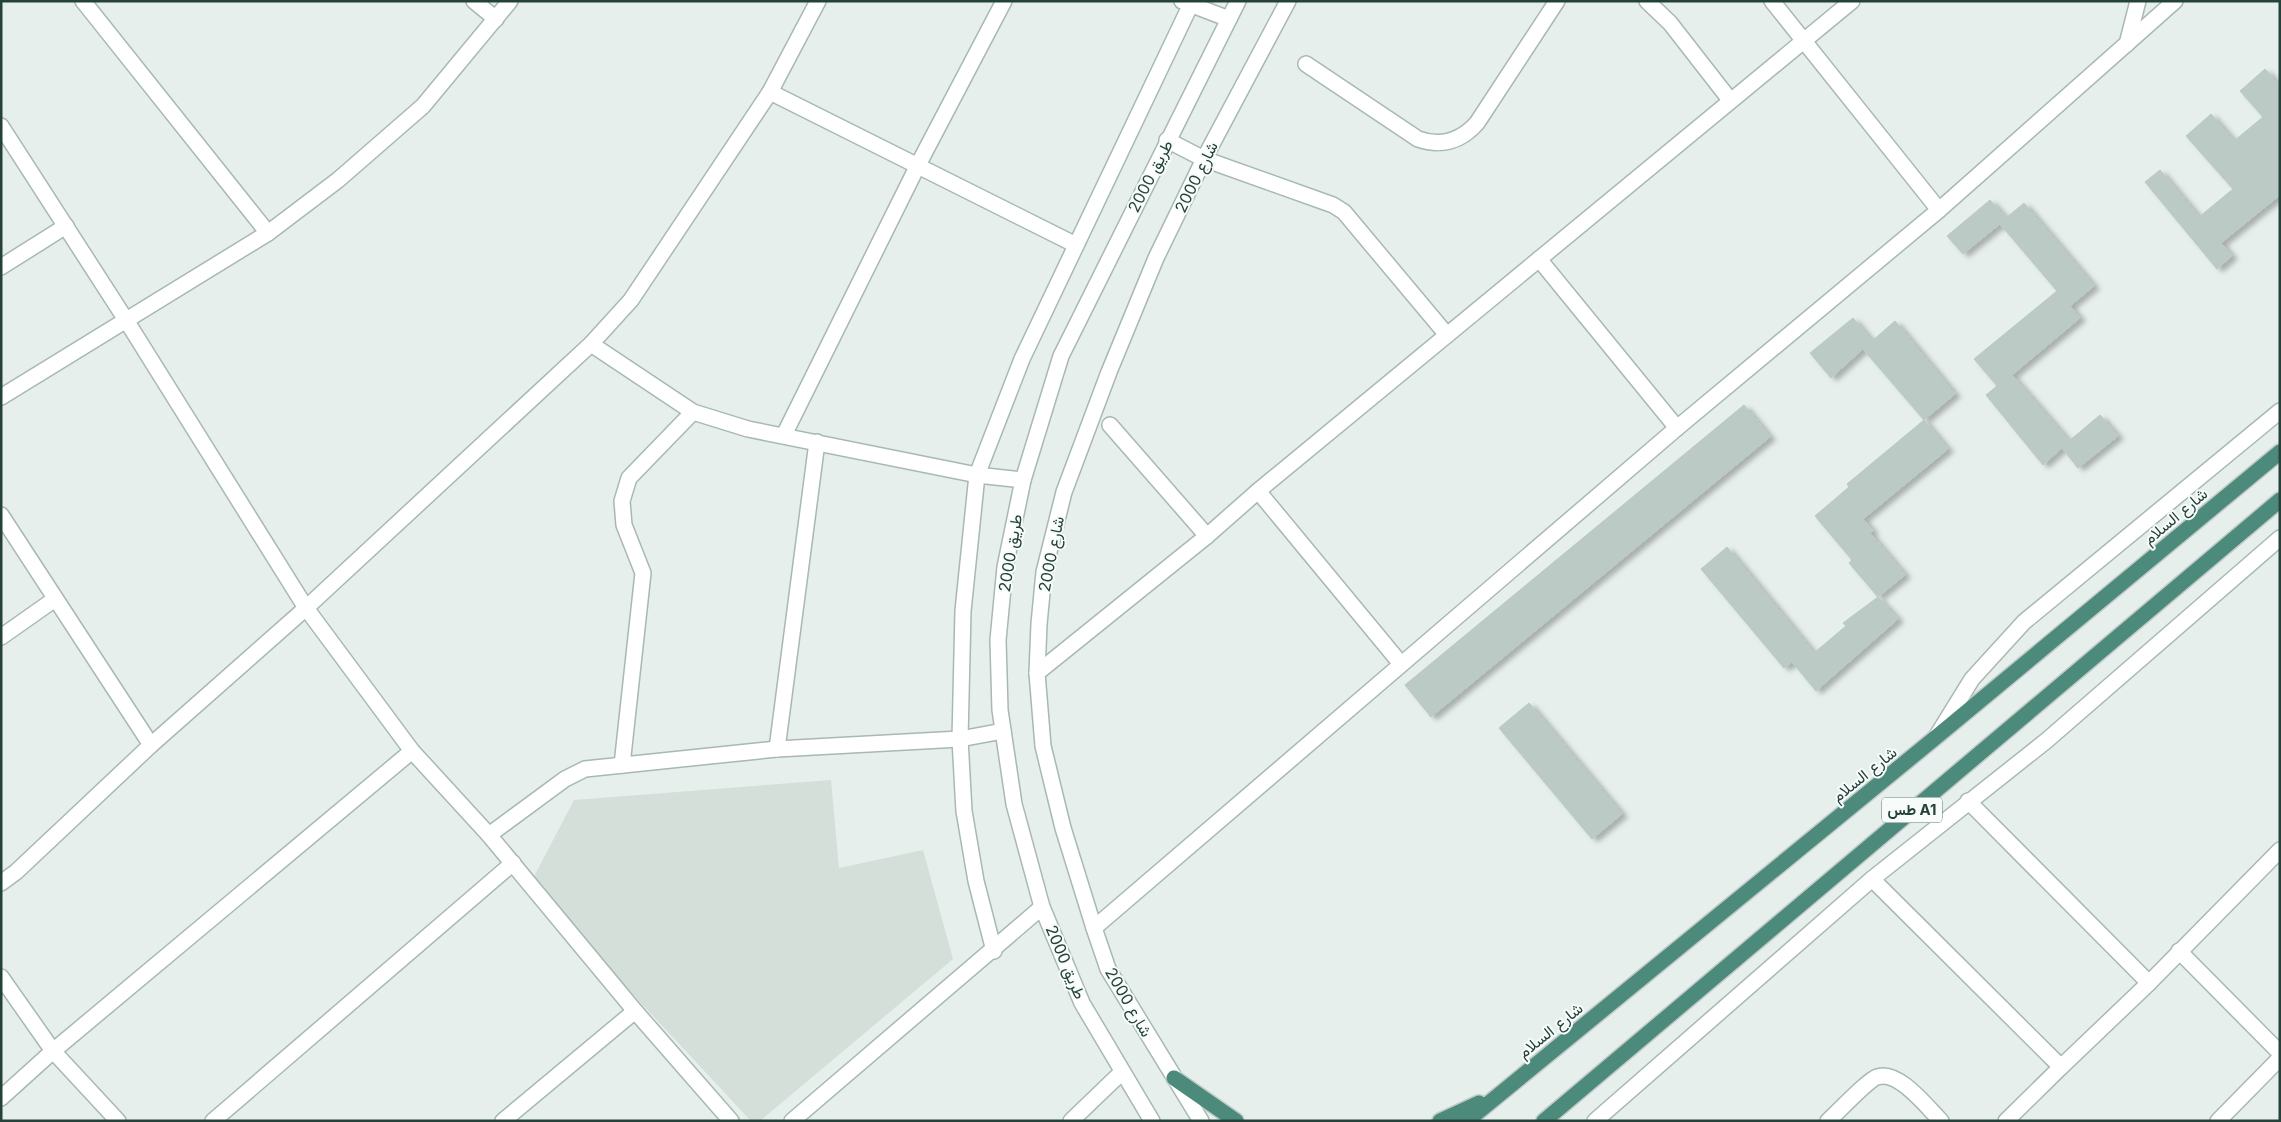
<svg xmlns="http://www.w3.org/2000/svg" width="2281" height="1122" viewBox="0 0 2281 1122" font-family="Inter,Vazirmatn,sans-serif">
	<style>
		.built { fill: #d4dfda }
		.building { fill: #bbcac4; stroke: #b8c9c2; filter: url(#shadow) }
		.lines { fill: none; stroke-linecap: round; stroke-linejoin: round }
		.minor-casing { stroke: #a8b8b2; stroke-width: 18 }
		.tertiary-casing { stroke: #a8b8b2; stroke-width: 18 }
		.trunk-casing { stroke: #c2cac8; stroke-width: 18 }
		.minor { stroke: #fff; stroke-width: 15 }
		.tertiary { stroke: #fff; stroke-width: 15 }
		.trunk { stroke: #4c8a7c; stroke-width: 15 }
		.labels { text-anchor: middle; stroke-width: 4; stroke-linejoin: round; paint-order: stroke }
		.shield { fill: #f7fbf9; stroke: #637a73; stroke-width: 1 }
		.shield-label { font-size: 15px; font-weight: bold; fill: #24423a }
		.street-label { font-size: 16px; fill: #24423a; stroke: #f7fbf9 }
	</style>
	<defs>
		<filter id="shadow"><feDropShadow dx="5.5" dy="3" stdDeviation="2.5" flood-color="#0004"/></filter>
	</defs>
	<rect width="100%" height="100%" fill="#e6efeb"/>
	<!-- built -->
	<polygon class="built" points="831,780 839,868 923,850 953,959 760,1121 751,1121 530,884 574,800"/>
	<!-- building -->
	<g class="building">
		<polygon points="2265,69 2280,86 2280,195 2221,243 2232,256 2217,269 2145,182 2160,170 2199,217 2233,189 2186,136 2211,114 2234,141 2263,117 2240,91"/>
		<polygon points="1990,200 2006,218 2024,203 2094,286 2070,306 2080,318 2012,375 2069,441 2100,415 2118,436 2078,468 2062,448 2043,465 1986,395 1997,386 1974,359 2057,291 2000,224 1963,254 1947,236"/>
		<polygon points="1853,318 1872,341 1895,321 1955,394 1924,420 1863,349 1831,378 1810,353"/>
		<polygon points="1744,405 1770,437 1431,717 1405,685"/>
		<polygon points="1924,420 1948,449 1863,519 1873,531 1870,533 1905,575 1878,597 1849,563 1852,560 1815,516 1849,487 1847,484"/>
		<polygon points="1727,547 1814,653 1846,626 1843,623 1878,597 1898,619 1816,691 1792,662 1784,668 1701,569"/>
		<polygon points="1529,703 1622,814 1592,839 1499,728"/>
	</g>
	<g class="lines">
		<defs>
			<g id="minor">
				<polyline points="83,1 268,233"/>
				<polyline points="474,1 496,19"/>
				<polyline points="1182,1 1229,19"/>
				<polyline points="1647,1 1670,23 1730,100"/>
				<polyline points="1772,1 1939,210"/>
				<polyline points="2127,44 2138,1"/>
				<path d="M1306,64L1418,139C1441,147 1461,141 1477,123L1557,1"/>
				<polyline points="770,92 1076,245"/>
				<polyline points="1,126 126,320 306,608 412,751 489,835 635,1011 731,1121"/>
				<polyline points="1167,140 1204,159 1333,205 1344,212 1447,335"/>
				<polyline points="1539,259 1677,428"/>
				<polyline points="1,267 66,226"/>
				<polyline points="591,344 631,300 770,92 818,1"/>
				<polyline points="1,397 268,233 338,180 423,106 510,1"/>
				<polyline points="1110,425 1207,536"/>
				<polyline points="784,435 918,165 1004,1"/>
				<polyline points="1258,491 1401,664"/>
				<polyline points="1,515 151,745"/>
				<polyline points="1,637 55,599"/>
				<polyline points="1037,673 1207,536 1258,491 1852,1"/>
				<polyline points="1938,734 1972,679 2024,622 2280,411"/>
				<polyline points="777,749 817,442"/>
				<polyline points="622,765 643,573 624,525 622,501 629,478 693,412"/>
				<polyline points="1968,801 2149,983"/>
				<polyline points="489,835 565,779 585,769 777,749 960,739 1003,731"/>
				<polyline points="1872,879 2061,1067 2149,983 2280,850"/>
				<polyline points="1,883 16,872 151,745 306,608 591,344 693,412 748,429 977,475 1023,480"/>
				<polyline points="1094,928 1677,428 1939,210 2175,1"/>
				<polyline points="994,951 976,881 964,811 960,739 963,611 977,475 1022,359 1190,6"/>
				<polyline points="2179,951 2280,1053"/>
				<polyline points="1,977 53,1051 118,1121"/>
				<polyline points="1,1098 53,1051 412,751"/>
				<polyline points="213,1121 513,863"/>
				<polyline points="503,1121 635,1011"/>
				<polyline points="792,1121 1042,907"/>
				<polyline points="1071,1121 1122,1072"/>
				<polyline points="1595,1121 1872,879 2046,741 2280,538"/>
				<path d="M1828,1121C1838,1112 1868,1080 1877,1077C1898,1069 1927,1107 1941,1121"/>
				<polyline points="2006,1121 2061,1067"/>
				<polyline points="2218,1121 2280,1058"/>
			</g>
			<g id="tertiary">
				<polyline points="1152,1121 1082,1003 1042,907 1014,804 1000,710 998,640 1005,567 1023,480 1061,356 1238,1"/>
				<polyline points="1201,1121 1108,969 1094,928 1063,828 1043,746 1037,673 1039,624 1044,572 1064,492 1109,372 1156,258 1204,159 1288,1"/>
			</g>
			<g id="trunk">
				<polyline points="1174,1078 1236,1121"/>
				<polyline points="1440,1121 1479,1103"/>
				<polyline points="1467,1121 1935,738 2280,452"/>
				<polyline points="1544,1121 2280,500"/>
			</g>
		</defs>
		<!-- minor casing -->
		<use href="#minor" class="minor-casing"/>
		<!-- tertiary casing -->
		<use href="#tertiary" class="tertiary-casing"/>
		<!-- trunk casing -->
		<use href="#trunk" class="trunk-casing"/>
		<!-- minor -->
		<use href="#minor" class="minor"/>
		<!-- tertiary -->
		<use href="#tertiary" class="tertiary"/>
		<!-- trunk -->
		<use href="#trunk" class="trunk"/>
	</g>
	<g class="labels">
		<!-- shield labels -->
		<rect class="shield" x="1882" y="797.5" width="60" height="25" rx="4"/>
		<g class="shield-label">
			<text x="1912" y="815">طس A1</text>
		</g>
		<!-- street labels -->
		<g class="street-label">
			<text transform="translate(1150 176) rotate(-63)" y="6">طريق 2000</text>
			<text transform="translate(1196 177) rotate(-64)" y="6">شارع 2000</text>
			<text transform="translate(2175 516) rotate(-40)" y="6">شارع السلام</text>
			<text transform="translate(1010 553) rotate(-81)" y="6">طريق 2000</text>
			<text transform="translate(1051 554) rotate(-79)" y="6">شارع 2000</text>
			<text transform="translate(1864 774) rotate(-39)" y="6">شارع السلام</text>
			<text transform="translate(1066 962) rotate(67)" y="6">طريق 2000</text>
			<text transform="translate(1129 1002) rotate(60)" y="6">شارع 2000</text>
			<text transform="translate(1550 1030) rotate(-39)" y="6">شارع السلام</text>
		</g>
	</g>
	<!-- border -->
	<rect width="2281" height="1122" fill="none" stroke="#24423a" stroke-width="5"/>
</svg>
